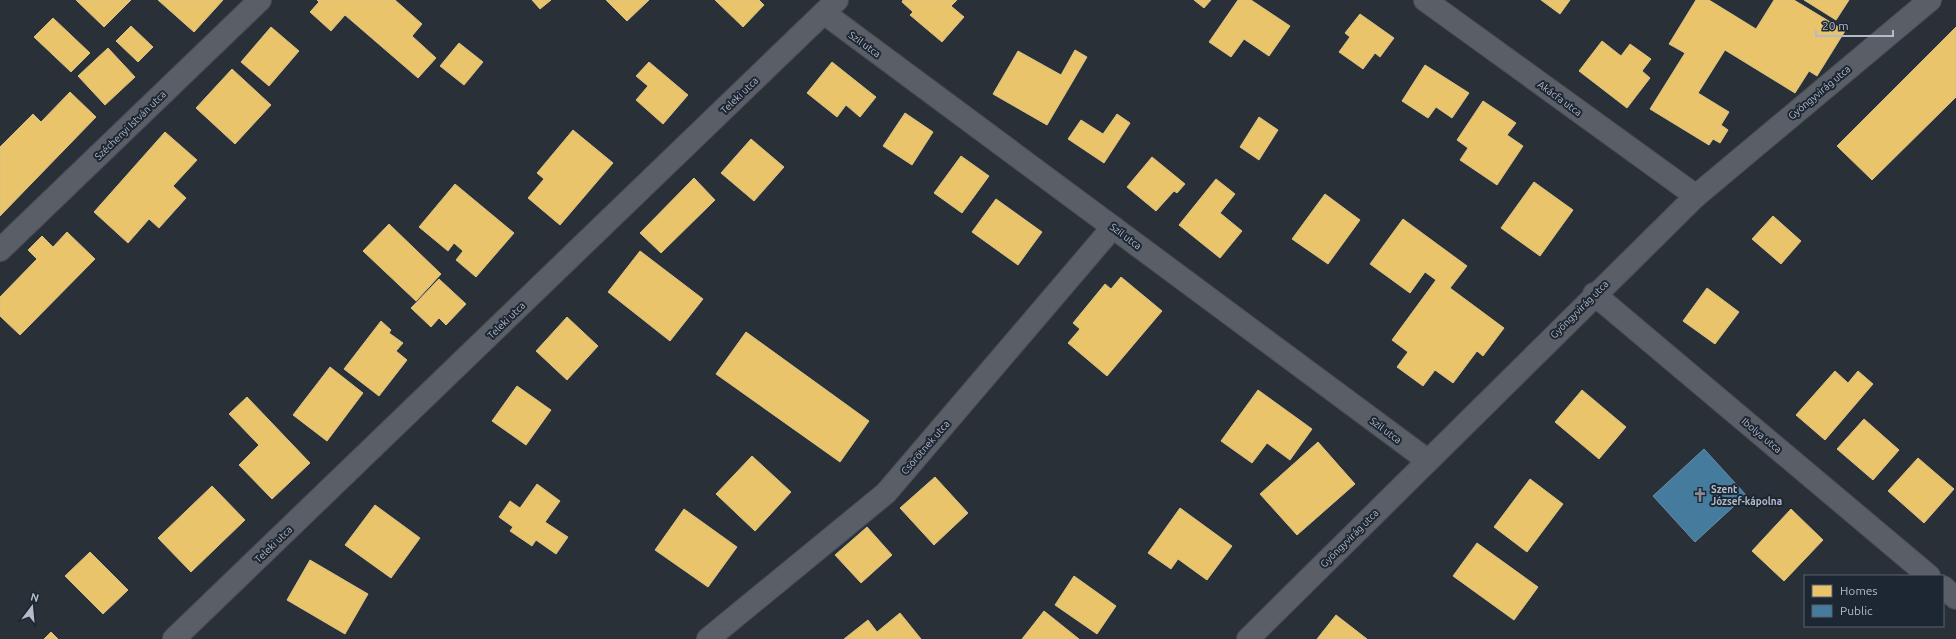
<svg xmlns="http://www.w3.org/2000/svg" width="1956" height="639" viewBox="0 0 1956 639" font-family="Ubuntu,sans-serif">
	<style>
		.homes { fill: #e9c46a; stroke: #d9c286 }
		.public { fill: #457b9d; stroke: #668eaa }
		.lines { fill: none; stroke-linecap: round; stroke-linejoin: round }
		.street-casing { stroke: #484c53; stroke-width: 24 }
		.street { stroke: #5a5e66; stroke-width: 22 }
		.labels { text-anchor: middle; stroke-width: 4; stroke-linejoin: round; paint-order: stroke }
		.street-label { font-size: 10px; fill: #b4bcc9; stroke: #1d2633 }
		.poi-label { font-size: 10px; font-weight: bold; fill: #b4bcc9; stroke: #1d2633; text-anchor: start }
	</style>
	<rect width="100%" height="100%" fill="#2a3038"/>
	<!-- homes -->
	<g class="homes">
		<polygon points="76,0 131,0 104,27"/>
		<polygon points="158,0 223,0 194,32"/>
		<polygon points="317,0 395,0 422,24 412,36 436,58 418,78 345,15 331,31 310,12 319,2"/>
		<polygon points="532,0 551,0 540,9"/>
		<polygon points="606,0 649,0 627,21"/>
		<polygon points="715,0 759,0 764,5 743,27"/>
		<polygon points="903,0 957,0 951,6 964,17 942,42 910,15 913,12 902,2"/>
		<polygon points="1194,0 1211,0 1204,8"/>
		<polygon points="1238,0 1251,0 1290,26 1269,56 1244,39 1231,57 1209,42"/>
		<polygon points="1541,0 1570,0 1560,14"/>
		<polygon points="1696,0 1709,0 1756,29 1774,0 1794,0 1845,31 1817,76 1809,71 1795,93 1725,50 1698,93 1729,112 1721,125 1728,130 1720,143 1713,139 1709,145 1650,109 1685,53 1669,44"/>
		<polygon points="1804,0 1849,0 1836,20"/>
		<polygon points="1360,14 1394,38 1380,57 1375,53 1363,69 1339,52 1350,37 1345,33"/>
		<polygon points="53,18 90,53 71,72 34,37"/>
		<polygon points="131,26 153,47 138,62 116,41"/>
		<polygon points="271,27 299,51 269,86 241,62"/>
		<polygon points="1956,27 1956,97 1872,180 1837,146"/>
		<polygon points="1602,41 1621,56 1630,44 1651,59 1642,71 1650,78 1627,108 1579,71"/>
		<polygon points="459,43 483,62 464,85 440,66"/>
		<polygon points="108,48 135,77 105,105 78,76"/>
		<polygon points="1075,50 1087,57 1047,125 993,94 1018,51 1061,75"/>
		<polygon points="649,62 688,95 663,124 636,100 648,86 636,76"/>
		<polygon points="832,62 876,97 860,117 846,105 837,117 807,93"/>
		<polygon points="1425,65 1469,93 1452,118 1436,107 1428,118 1402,101"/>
		<polygon points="232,69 271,105 235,144 196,108"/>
		<polygon points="70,92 96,117 0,216 0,147 33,114 41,122"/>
		<polygon points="1483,101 1516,123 1507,135 1523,146 1497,185 1460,160 1468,148 1457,140"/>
		<polygon points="905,113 933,132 912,165 883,146"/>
		<polygon points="1117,114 1130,123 1104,163 1068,139 1081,120 1103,134"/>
		<polygon points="1259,117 1278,130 1259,160 1240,147"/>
		<polygon points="573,130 613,163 560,225 528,198 544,179 537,173"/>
		<polygon points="165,132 197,160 173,186 186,198 159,228 149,219 128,243 94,212"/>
		<polygon points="751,139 784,167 754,201 721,173"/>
		<polygon points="961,156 989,176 962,213 934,193"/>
		<polygon points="1152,157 1185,184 1177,193 1174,191 1156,211 1127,187"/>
		<polygon points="694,178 715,200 661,253 640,233"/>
		<polygon points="1216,179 1235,194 1220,213 1242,231 1220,258 1179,225"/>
		<polygon points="1534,182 1573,210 1540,256 1501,228"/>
		<polygon points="455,184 514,233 476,277 456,260 463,251 454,243 448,251 419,227"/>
		<polygon points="1325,194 1360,220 1328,264 1292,239"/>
		<polygon points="996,199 1042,232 1018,265 972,232"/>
		<polygon points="1773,216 1801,241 1781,264 1752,239"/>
		<polygon points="1403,219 1467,266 1450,288 1504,328 1483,356 1477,351 1453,383 1435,370 1423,386 1397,367 1408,352 1392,340 1436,280 1425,272 1410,293 1370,264"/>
		<polygon points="389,224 441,274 416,301 363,251"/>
		<polygon points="67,232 95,259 20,335 0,316 0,297 37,259 28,250 42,236 53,247"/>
		<polygon points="640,251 703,299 670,341 608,292"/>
		<polygon points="1121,277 1162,311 1107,376 1068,343 1080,329 1073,323 1105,284 1111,289"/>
		<polygon points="439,279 466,304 446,325 439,318 431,327 411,308"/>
		<polygon points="1707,288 1739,312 1715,344 1683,321"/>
		<polygon points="567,317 598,346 567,380 536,351"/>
		<polygon points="381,321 391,330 389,333 403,343 396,351 407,360 379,396 344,369"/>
		<polygon points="746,332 869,421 840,462 716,374"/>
		<polygon points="330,367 363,393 327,441 293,415"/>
		<polygon points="1835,371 1848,383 1858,371 1873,384 1825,440 1796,415"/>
		<polygon points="517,386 551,410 526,445 492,421"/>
		<polygon points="1258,390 1312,429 1290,460 1267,443 1252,463 1221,441"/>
		<polygon points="1582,390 1626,427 1599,459 1555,422"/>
		<polygon points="247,397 310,463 272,499 239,465 259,445 229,414"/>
		<polygon points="1864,419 1899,450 1873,480 1837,449"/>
		<polygon points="1318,442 1355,484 1297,535 1260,494"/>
		<polygon points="752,456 791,492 755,531 716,494"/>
		<polygon points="1918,458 1954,489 1924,523 1888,491"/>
		<polygon points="935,477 968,513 934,545 900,508"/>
		<polygon points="1530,479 1563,504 1527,552 1494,527"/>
		<polygon points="537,484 560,501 545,522 568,537 556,554 536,540 532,546 510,531 513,527 499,517 510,501 520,508"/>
		<polygon points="212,486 245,520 191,572 158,538"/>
		<polygon points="375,505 420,538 391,578 345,545"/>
		<polygon points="1180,508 1232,546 1207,580 1178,559 1171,569 1148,553"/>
		<polygon points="684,509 737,547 708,587 655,550"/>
		<polygon points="1791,509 1823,540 1784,581 1752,551"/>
		<polygon points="867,527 892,555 861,583 835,555"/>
		<polygon points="1477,543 1538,587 1514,620 1453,576"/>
		<polygon points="90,552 128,590 103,614 65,576"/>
		<polygon points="310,560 368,594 345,634 287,600"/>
		<polygon points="1074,576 1116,606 1097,634 1055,605"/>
		<polygon points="1044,611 1079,639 1022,639"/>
		<polygon points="900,613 921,639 844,639 868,620 877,632"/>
		<polygon points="1336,615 1367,639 1317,639"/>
		<polygon points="51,632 58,639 44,639"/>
	</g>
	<!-- public -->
	<polygon class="public" points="1704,449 1746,495 1695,542 1653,496"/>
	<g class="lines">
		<defs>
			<g id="street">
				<polyline points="1425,0 1696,196"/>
				<polyline points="824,13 1427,460"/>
				<polyline points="0,250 260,0"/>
				<polyline points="1594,294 1929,576"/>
				<polyline points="1943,587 1956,598"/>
				<polyline points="174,639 837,0"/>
				<polyline points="708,639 886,493 1113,227"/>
				<polyline points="1248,639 1696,196 1930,0"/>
			</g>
		</defs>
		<!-- street casing -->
		<use href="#street" class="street-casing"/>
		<!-- street -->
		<use href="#street" class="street"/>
	</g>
	<!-- icons -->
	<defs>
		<symbol id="church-bare" viewBox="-9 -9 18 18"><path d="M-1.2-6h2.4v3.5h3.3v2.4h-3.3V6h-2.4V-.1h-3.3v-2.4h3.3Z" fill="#848b96" stroke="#1d2633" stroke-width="2.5" paint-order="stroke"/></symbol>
	</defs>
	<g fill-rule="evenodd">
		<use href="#church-bare" x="1690" y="485" width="20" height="20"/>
	</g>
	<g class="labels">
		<!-- street labels -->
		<g class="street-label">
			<text transform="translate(865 44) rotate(36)" y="4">Szil utca</text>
			<text transform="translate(1819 92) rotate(-40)" y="4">Gyöngyvirág utca</text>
			<text transform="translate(739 95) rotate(-44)" y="4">Teleki utca</text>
			<text transform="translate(1560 98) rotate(36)" y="4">Akácfa utca</text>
			<text transform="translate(130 125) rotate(-44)" y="4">Széchenyi István utca</text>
			<text transform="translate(1126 236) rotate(37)" y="4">Szil utca</text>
			<text transform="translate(1579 309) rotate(-45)" y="4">Gyöngyvirág utca</text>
			<text transform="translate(506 320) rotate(-44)" y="4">Teleki utca</text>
			<text transform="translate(1386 430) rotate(37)" y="4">Szil utca</text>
			<text transform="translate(1762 435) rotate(40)" y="4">Ibolya utca</text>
			<text transform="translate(925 447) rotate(-49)" y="4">Csörötnek utca</text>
			<text transform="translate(1349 538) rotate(-45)" y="4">Gyöngyvirág utca</text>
			<text transform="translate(273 544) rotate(-44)" y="4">Teleki utca</text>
		</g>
		<!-- poi labels -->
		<g class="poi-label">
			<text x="1711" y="493">Szent<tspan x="1711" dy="12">József-kápolna</tspan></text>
		</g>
	</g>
	<!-- legend -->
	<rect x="1804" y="575" width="140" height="52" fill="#1d2633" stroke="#59626f"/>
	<rect x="1812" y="585" width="20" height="12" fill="#e9c46a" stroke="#59626f"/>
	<text x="1840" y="595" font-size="12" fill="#b4bcc9">Homes</text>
	<rect x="1812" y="605" width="20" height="12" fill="#457b9d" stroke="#59626f"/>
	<text x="1840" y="615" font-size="12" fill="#b4bcc9">Public</text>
	<!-- north arrow -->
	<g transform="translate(32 607) rotate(16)" stroke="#1d2633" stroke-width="3" paint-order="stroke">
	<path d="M0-3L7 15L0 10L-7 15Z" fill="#b4bcc9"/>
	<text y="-6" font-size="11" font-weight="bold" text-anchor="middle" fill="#b4bcc9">N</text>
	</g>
	<!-- scale -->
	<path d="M1816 30v6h77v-6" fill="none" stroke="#b4bcc9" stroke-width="2"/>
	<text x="1822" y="30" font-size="12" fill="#b4bcc9" stroke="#1d2633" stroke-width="3" paint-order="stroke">20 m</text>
</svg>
